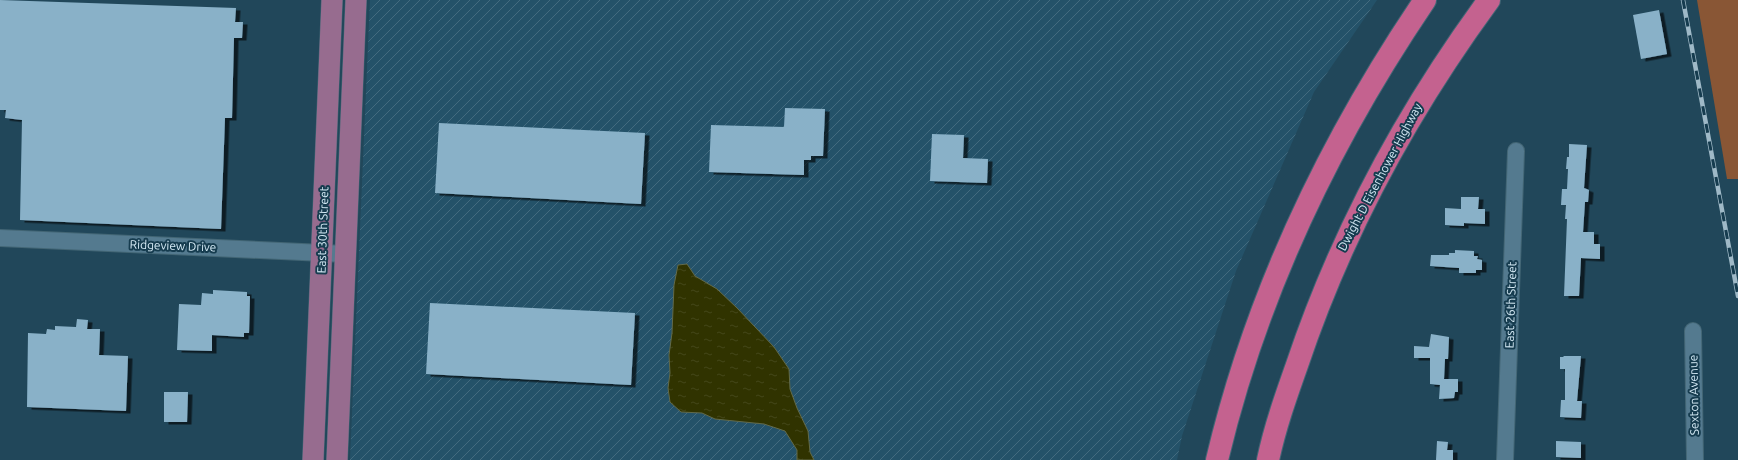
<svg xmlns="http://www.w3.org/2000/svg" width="1738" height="460" viewBox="0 0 1738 460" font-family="Ubuntu,sans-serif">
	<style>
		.industrial { fill: url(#industrial-furrows) }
		.green { fill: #895635 }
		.water { fill: url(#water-ripples); stroke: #626a4a }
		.building { fill: #89b1c8; filter: url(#shadow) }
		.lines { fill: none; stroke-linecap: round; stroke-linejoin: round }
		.minor-casing { stroke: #436675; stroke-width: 18 }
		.major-casing { stroke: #436675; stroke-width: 22 }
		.highway-casing { stroke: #436675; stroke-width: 24 }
		.minor { stroke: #547a8f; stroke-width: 16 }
		.major { stroke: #976c8f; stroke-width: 21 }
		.highway { stroke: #c4628f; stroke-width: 22 }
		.rail-casing { stroke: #9fb9c7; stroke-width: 4.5 }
		.rail { stroke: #163c4f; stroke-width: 3; stroke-dasharray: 9; stroke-linecap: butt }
		.labels { text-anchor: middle; stroke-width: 4; stroke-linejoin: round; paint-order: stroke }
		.street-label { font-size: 12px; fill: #d6ebf6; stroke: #163c4f }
	</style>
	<defs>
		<pattern id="industrial-furrows" width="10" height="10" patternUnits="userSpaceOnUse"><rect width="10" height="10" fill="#245269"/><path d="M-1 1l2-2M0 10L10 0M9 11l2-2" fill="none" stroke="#436b7f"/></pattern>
		<pattern id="water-ripples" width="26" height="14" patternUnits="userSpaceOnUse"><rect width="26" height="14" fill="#303300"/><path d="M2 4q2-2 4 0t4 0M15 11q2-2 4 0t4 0" fill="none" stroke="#444719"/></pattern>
		<filter id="shadow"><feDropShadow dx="4.5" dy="2.5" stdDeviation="0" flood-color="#0009"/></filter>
	</defs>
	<rect width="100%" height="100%" fill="#21475a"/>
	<!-- industrial -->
	<polygon class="industrial" points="370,0 1377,0 1314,92 1236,271 1182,436 1177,460 350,460"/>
	<!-- green -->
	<polygon class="green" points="1697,0 1738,0 1738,179 1727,179"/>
	<!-- water -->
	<polygon class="water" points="687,264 695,276 717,289 737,308 774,347 789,369 790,389 797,408 808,431 810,452 814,460 797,460 797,450 785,431 764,424 715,419 702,413 681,412 670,402 668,388 670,373 669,355 672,333 674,285 678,265"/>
	<!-- building -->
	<g class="building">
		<polygon points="0,0 236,8 235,22 243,22 242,38 234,38 232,118 225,118 221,229 20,220 22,120 5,118 6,110 0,110"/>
		<polygon points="1659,10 1667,54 1641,59 1633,15"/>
		<polygon points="785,108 825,109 823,156 811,156 811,160 804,160 804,175 709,172 711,125 784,127"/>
		<polygon points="439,123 645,133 641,204 435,193"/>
		<polygon points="932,134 964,135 963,158 988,159 987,183 930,181"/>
		<polygon points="1569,144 1587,145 1584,188 1589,190 1588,202 1585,202 1583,232 1594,232 1594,244 1600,244 1600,259 1581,258 1579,296 1564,296 1567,219 1565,219 1566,205 1561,205 1562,189 1567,189 1568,169 1566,169 1567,157 1569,157"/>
		<polygon points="1461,197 1479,197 1478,209 1485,209 1485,224 1464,223 1464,226 1445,225 1445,208 1461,209"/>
		<polygon points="1455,250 1474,251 1474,256 1478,256 1477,259 1482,260 1482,270 1476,270 1476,273 1459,273 1459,268 1430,266 1431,255 1449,255 1449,253 1455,253"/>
		<polygon points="213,290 247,292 247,296 250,296 249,333 244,333 244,337 212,335 212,351 177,350 179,304 201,305 202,293 213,294"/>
		<polygon points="430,303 635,313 631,385 426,374"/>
		<polygon points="77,319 88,320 87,329 100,329 99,355 128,356 126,411 27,407 28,333 46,334 47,329 55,330 55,326 76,327"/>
		<polygon points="1431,334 1449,337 1448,359 1445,359 1444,379 1458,379 1458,392 1455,392 1454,398 1439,399 1440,385 1430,384 1430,358 1414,358 1414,346 1429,347"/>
		<polygon points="1564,356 1581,356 1577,401 1582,401 1581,418 1560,417 1561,400 1565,400 1565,369 1560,369 1560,357 1563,357"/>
		<polygon points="164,392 188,392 187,422 164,422"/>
		<polygon points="1437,441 1448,442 1447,450 1453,450 1453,460 1436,460"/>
		<polygon points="1556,441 1581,442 1581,458 1556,457"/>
	</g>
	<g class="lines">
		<defs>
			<g id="minor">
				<polyline points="0,238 345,254"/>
				<polyline points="1693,331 1695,460"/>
				<polyline points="1505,460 1516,151"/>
			</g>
			<g id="major">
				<polyline points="313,460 332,0"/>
				<polyline points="337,460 356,0"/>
			</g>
			<g id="highway">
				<path d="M1217,460C1256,295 1330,140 1425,0"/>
				<path d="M1268,460C1275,427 1286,396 1297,365C1342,231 1406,113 1489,0"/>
			</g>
		</defs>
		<!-- minor casing -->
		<use href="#minor" class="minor-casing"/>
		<!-- major casing -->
		<use href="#major" class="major-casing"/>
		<!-- highway casing -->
		<use href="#highway" class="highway-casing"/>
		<!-- minor -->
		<use href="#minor" class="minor"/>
		<!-- major -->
		<use href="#major" class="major"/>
		<!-- highway -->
		<use href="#highway" class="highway"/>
		<defs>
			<polyline id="rail" points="1683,0 1738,296"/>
		</defs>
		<!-- rail casing -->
		<use href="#rail" class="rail-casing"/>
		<!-- rail -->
		<use href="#rail" class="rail"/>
	</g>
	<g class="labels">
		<!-- street labels -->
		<g class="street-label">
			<text transform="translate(1380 177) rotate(-62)" y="4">Dwight D Eisenhower Highway</text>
			<text transform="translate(323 230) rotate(-88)" y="4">East 30th Street</text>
			<text transform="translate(173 246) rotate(2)" y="4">Ridgeview Drive</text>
			<text transform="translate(1511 305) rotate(-88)" y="4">East 26th Street</text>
			<text transform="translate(1694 395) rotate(-91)" y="4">Sexton Avenue</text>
		</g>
	</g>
</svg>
